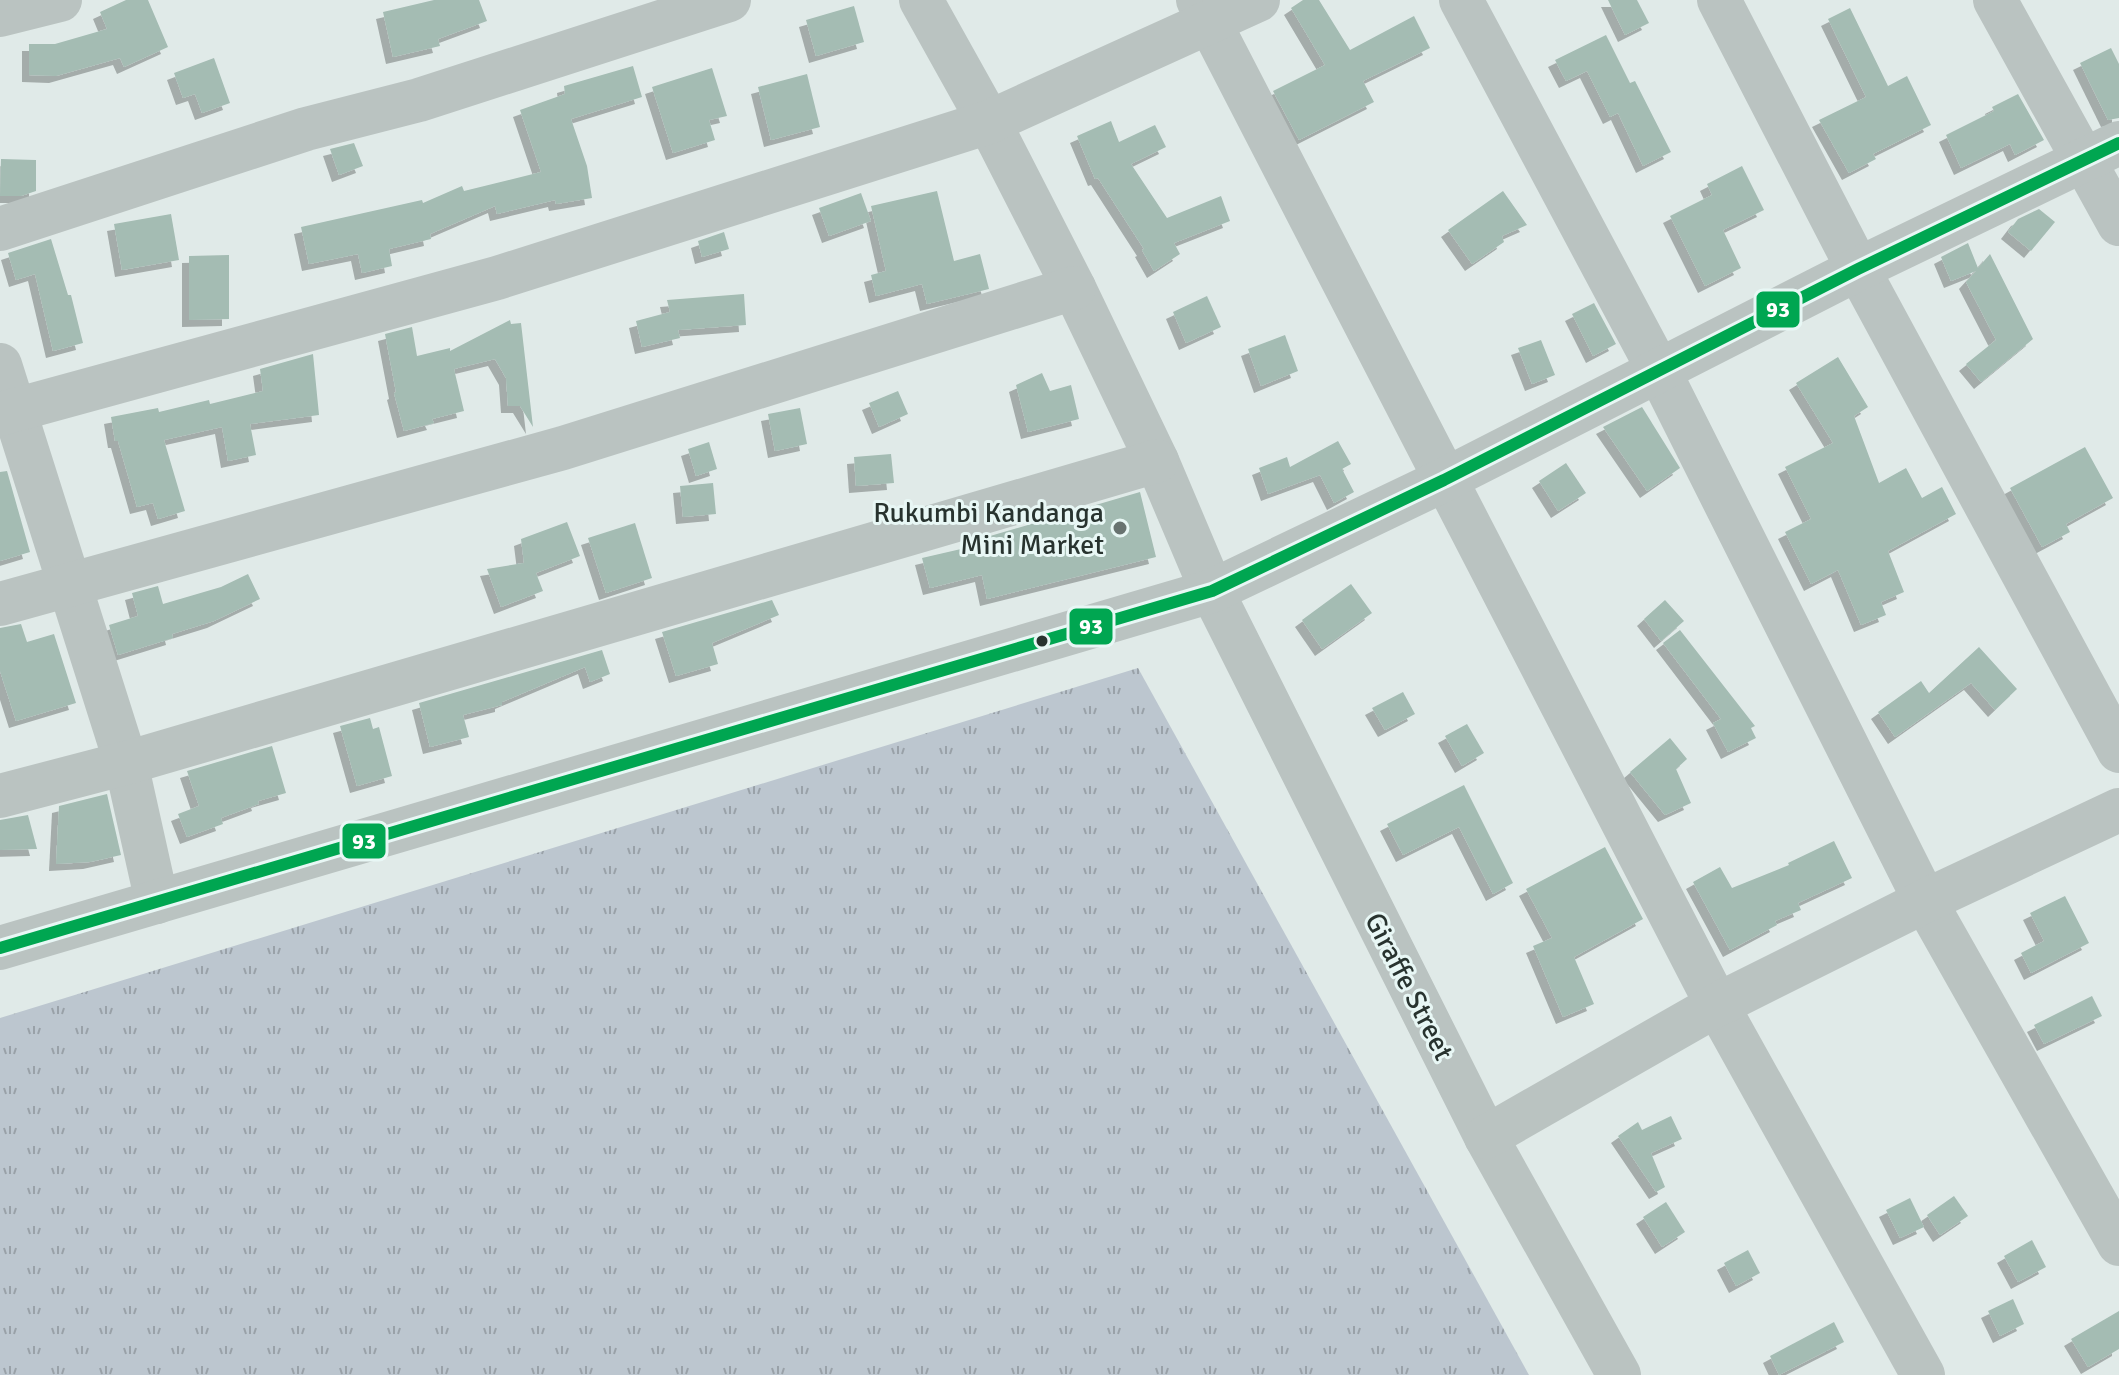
<svg xmlns="http://www.w3.org/2000/svg" width="2119" height="1375" viewBox="0 0 2119 1375" font-family="Signika,sans-serif">
	<style>
		.grass { fill: url(#grass-tufts) }
		.building { fill: #a4bcb3; filter: url(#shadow) }
		.lines { fill: none; stroke-linecap: round; stroke-linejoin: round }
		.minor { stroke: #bac3c1; stroke-width: 44 }
		.bus-1-casing { stroke: #e8f7f5; stroke-width: 18 }
		.bus-1 { stroke: #00a651; stroke-width: 12 }
		.poi-dot { fill: #687370; stroke: #e8f7f5; stroke-width: 3 }
		.bus-dot { fill: #28332f; stroke: #e8f7f5; stroke-width: 3 }
		.labels { text-anchor: middle; stroke-width: 6; stroke-linejoin: round; paint-order: stroke }
		.poi-label { font-size: 28px; fill: #28332f; stroke: #e8f7f5; text-anchor: end }
		.street-label { font-size: 28px; fill: #28332f; stroke: #e8f7f5 }
		.line-badge { stroke: #e8f7f5; stroke-width: 3 }
		.badge-label { font-size: 22px; text-anchor: middle; font-weight: bold; fill: #fff }
	</style>
	<defs>
		<pattern id="grass-tufts" width="24" height="20" patternUnits="userSpaceOnUse" patternTransform="scale(2)"><rect width="24" height="20" fill="#bcc6cf"/><path d="M3 7l-1-3M5 7V3M7 7l1-3M15 17l-1-3M17 17v-4M19 17l1-3" fill="none" stroke="#99a1a8"/></pattern>
		<filter id="shadow"><feDropShadow dx="-7" dy="7" stdDeviation="0" flood-color="#0004"/></filter>
	</defs>
	<rect width="100%" height="100%" fill="#e0eae8"/>
	<!-- grass -->
	<polygon class="grass" points="1138,668 1529,1375 0,1375 0,1018"/>
	<!-- building -->
	<g class="building">
		<polygon points="126,0 148,0 168,47 124,67 120,58 56,76 29,75 29,44 55,44 107,29 100,12"/>
		<polygon points="434,0 479,0 487,21 438,39 440,46 393,57 383,12"/>
		<polygon points="1303,0 1319,0 1350,50 1414,16 1430,48 1363,81 1374,102 1299,140 1273,91 1325,65 1291,8"/>
		<polygon points="1608,0 1637,0 1649,23 1625,35"/>
		<polygon points="854,6 864,42 816,56 806,20"/>
		<polygon points="1850,8 1888,86 1907,76 1931,125 1873,154 1876,159 1849,173 1819,120 1866,97 1828,19"/>
		<polygon points="1606,35 1630,83 1635,81 1671,152 1643,166 1618,113 1610,117 1587,71 1566,81 1555,60"/>
		<polygon points="2111,48 2119,64 2119,118 2108,120 2080,63"/>
		<polygon points="214,58 230,103 202,113 195,94 183,98 174,73"/>
		<polygon points="633,66 642,97 571,119 587,166 592,198 556,204 555,200 497,214 495,206 430,234 431,239 389,249 392,266 362,273 358,254 309,264 301,227 422,200 423,203 462,186 464,191 541,172 520,110 565,94 564,86"/>
		<polygon points="712,68 727,116 709,120 715,140 673,153 652,87"/>
		<polygon points="807,74 820,127 771,140 758,87"/>
		<polygon points="2018,94 2044,140 2015,155 2010,144 1961,168 1946,135 1994,111 1992,107"/>
		<polygon points="1111,121 1119,142 1155,125 1166,147 1131,164 1167,218 1221,196 1230,221 1174,243 1180,254 1154,271 1142,250 1144,249 1098,178 1095,179 1077,136"/>
		<polygon points="354,143 363,166 339,175 330,149"/>
		<polygon points="1,159 36,160 36,191 21,196 0,196"/>
		<polygon points="1742,166 1764,210 1723,230 1741,268 1705,286 1670,216 1712,195 1707,184"/>
		<polygon points="937,191 954,261 980,254 989,289 927,304 922,284 876,296 871,275 886,271 871,206"/>
		<polygon points="1503,191 1527,225 1502,236 1504,242 1472,264 1448,230"/>
		<polygon points="861,193 871,221 829,236 819,208"/>
		<polygon points="2039,209 2055,222 2031,251 2008,232 2018,219"/>
		<polygon points="171,214 179,260 122,270 114,224"/>
		<polygon points="724,232 729,249 702,257 698,241"/>
		<polygon points="51,239 68,295 71,295 83,343 53,351 35,274 16,280 8,253"/>
		<polygon points="1968,243 1978,268 1990,254 2033,339 1981,382 1966,364 1996,340 1966,282 1976,271 1951,281 1941,257"/>
		<polygon points="229,255 229,319 189,320 189,256"/>
		<polygon points="744,294 746,325 678,330 680,338 642,347 636,321 670,312 667,300"/>
		<polygon points="1207,296 1221,327 1186,343 1173,312"/>
		<polygon points="1594,303 1616,344 1593,356 1572,314"/>
		<polygon points="510,320 511,324 521,323 533,427 520,406 508,406 506,378 495,359 454,369 464,411 432,419 434,423 404,431 394,393 396,392 385,334 412,327 417,356 450,348 450,351"/>
		<polygon points="1285,335 1298,371 1261,386 1248,349"/>
		<polygon points="1541,340 1555,375 1532,384 1518,348"/>
		<polygon points="313,354 319,415 250,424 256,455 228,461 222,427 164,440 185,511 158,519 153,503 137,507 118,441 115,441 111,417 158,408 159,412 209,400 210,404 263,391 260,369"/>
		<polygon points="1838,357 1868,407 1854,416 1879,483 1906,468 1922,498 1942,487 1956,514 1888,551 1904,592 1881,602 1886,615 1861,625 1838,570 1811,584 1785,532 1811,519 1785,467 1833,443 1796,383"/>
		<polygon points="1042,373 1050,391 1071,385 1079,419 1028,432 1016,385"/>
		<polygon points="898,391 908,414 879,427 869,403"/>
		<polygon points="1642,407 1680,468 1647,491 1603,427"/>
		<polygon points="800,408 807,444 775,451 768,414"/>
		<polygon points="1338,441 1351,464 1342,469 1354,492 1334,503 1320,475 1268,494 1259,468 1287,457 1290,467"/>
		<polygon points="709,442 717,469 696,476 688,449"/>
		<polygon points="2085,447 2113,498 2066,524 2070,532 2042,547 2010,488"/>
		<polygon points="891,454 894,483 856,486 854,457"/>
		<polygon points="1566,463 1586,493 1558,511 1539,481"/>
		<polygon points="7,471 30,552 0,561 0,472"/>
		<polygon points="713,483 716,514 683,517 680,486"/>
		<polygon points="1140,492 1156,557 987,599 982,575 930,588 922,558 974,546 973,541"/>
		<polygon points="567,522 580,556 536,573 543,591 501,607 487,569 524,563 521,539"/>
		<polygon points="635,523 652,578 606,593 588,538"/>
		<polygon points="248,574 260,599 214,621 172,634 173,638 118,655 109,625 138,616 132,593 158,586 163,604 221,587"/>
		<polygon points="1351,584 1372,613 1322,649 1302,620"/>
		<polygon points="772,600 779,615 712,643 718,664 676,676 662,632"/>
		<polygon points="1665,600 1684,621 1661,641 1644,619"/>
		<polygon points="21,624 27,642 54,634 76,703 16,721 0,671 0,628"/>
		<polygon points="1680,630 1755,726 1751,728 1756,738 1728,752 1713,723 1721,719 1663,643"/>
		<polygon points="1979,647 2017,689 1995,710 1971,683 1895,737 1878,712 1921,681 1929,693"/>
		<polygon points="602,650 610,674 590,682 585,667 502,702 502,705 463,715 469,737 430,747 419,703"/>
		<polygon points="1403,692 1415,714 1385,730 1372,708"/>
		<polygon points="370,718 373,729 379,727 392,776 357,786 340,726"/>
		<polygon points="1467,724 1484,753 1462,766 1445,736"/>
		<polygon points="1670,738 1687,759 1676,769 1691,803 1665,815 1630,772"/>
		<polygon points="272,746 286,793 258,801 259,804 221,818 223,824 187,837 178,814 199,806 187,771"/>
		<polygon points="1464,785 1513,883 1493,894 1459,827 1403,855 1387,824"/>
		<polygon points="107,794 121,855 90,862 56,864 59,806"/>
		<polygon points="28,815 37,849 0,850 0,820"/>
		<polygon points="1834,841 1852,878 1798,903 1801,910 1775,921 1777,925 1730,950 1693,882 1720,867 1732,888 1789,865 1788,863"/>
		<polygon points="1605,847 1643,919 1574,957 1594,1004 1563,1017 1533,946 1552,938 1526,889"/>
		<polygon points="2065,896 2089,943 2031,973 2021,953 2044,941 2030,913"/>
		<polygon points="2092,996 2102,1016 2044,1044 2034,1025"/>
		<polygon points="1671,1116 1682,1139 1651,1153 1665,1187 1656,1192 1618,1136 1638,1122 1642,1130"/>
		<polygon points="1954,1196 1968,1216 1940,1235 1927,1215"/>
		<polygon points="1910,1198 1924,1227 1900,1238 1886,1210"/>
		<polygon points="1666,1202 1685,1232 1662,1247 1643,1217"/>
		<polygon points="2032,1240 2046,1267 2018,1282 2004,1256"/>
		<polygon points="1748,1250 1760,1273 1736,1286 1724,1263"/>
		<polygon points="2013,1299 2024,1324 2000,1336 1988,1311"/>
		<polygon points="2119,1311 2119,1349 2088,1367 2071,1339"/>
		<polygon points="1834,1322 1844,1342 1779,1375 1770,1356"/>
	</g>
	<g class="lines">
		<!-- minor -->
		<g class="minor">
			<polyline points="921,0 989,122 1074,288 1157,461 1212,591 1486,1137 1619,1375"/>
			<polyline points="1198,0 1717,1005 1923,1375"/>
			<polyline points="1461,0 1659,371 1925,901 2119,1244"/>
			<polyline points="1719,0 1858,269 2119,751"/>
			<polyline points="1995,0 2119,224"/>
			<polyline points="0,15 60,0"/>
			<polyline points="0,229 306,129 419,100 729,0"/>
			<polyline points="0,365 126,763 157,902"/>
			<polyline points="0,414 497,278 989,122 1258,0"/>
			<polyline points="0,604 563,448 1074,288"/>
			<polyline points="0,796 126,763 1157,461"/>
			<polyline points="0,948 1212,591 1444,480 1858,269 2119,143"/>
			<polyline points="1486,1137 1717,1005 1925,901 2119,810"/>
		</g>
		<defs>
			<polyline id="bus-1" points="0,948 1212,591 1444,480 1858,269 2119,143"/>
		</defs>
		<!-- bus-1 casing -->
		<use href="#bus-1" class="bus-1-casing"/>
		<!-- bus-1 -->
		<use href="#bus-1" class="bus-1"/>
	</g>
	<!-- markers -->
	<circle class="poi-dot" cx="1120" cy="528" r="8"/>
	<circle class="bus-dot" cx="1042" cy="641" r="7"/>
	<g class="labels">
		<!-- poi labels -->
		<g class="poi-label">
			<text x="1104" y="522">Rukumbi Kandanga<tspan x="1104" dy="32">Mini Market</tspan></text>
		</g>
		<!-- street labels -->
		<g class="street-label">
			<text transform="translate(1410 986) rotate(63)" y="10">Giraffe Street</text>
		</g>
	</g>
	<g class="line-badge">
		<rect x="1755" y="290" width="46" height="39" rx="8" fill="#00a651"/>
		<rect x="1068" y="607" width="46" height="39" rx="8" fill="#00a651"/>
		<rect x="341" y="822" width="46" height="38" rx="8" fill="#00a651"/>
	</g>
	<g class="badge-label">
		<text x="1778" y="317">93</text>
		<text x="1091" y="634">93</text>
		<text x="364" y="849">93</text>
	</g>
</svg>
